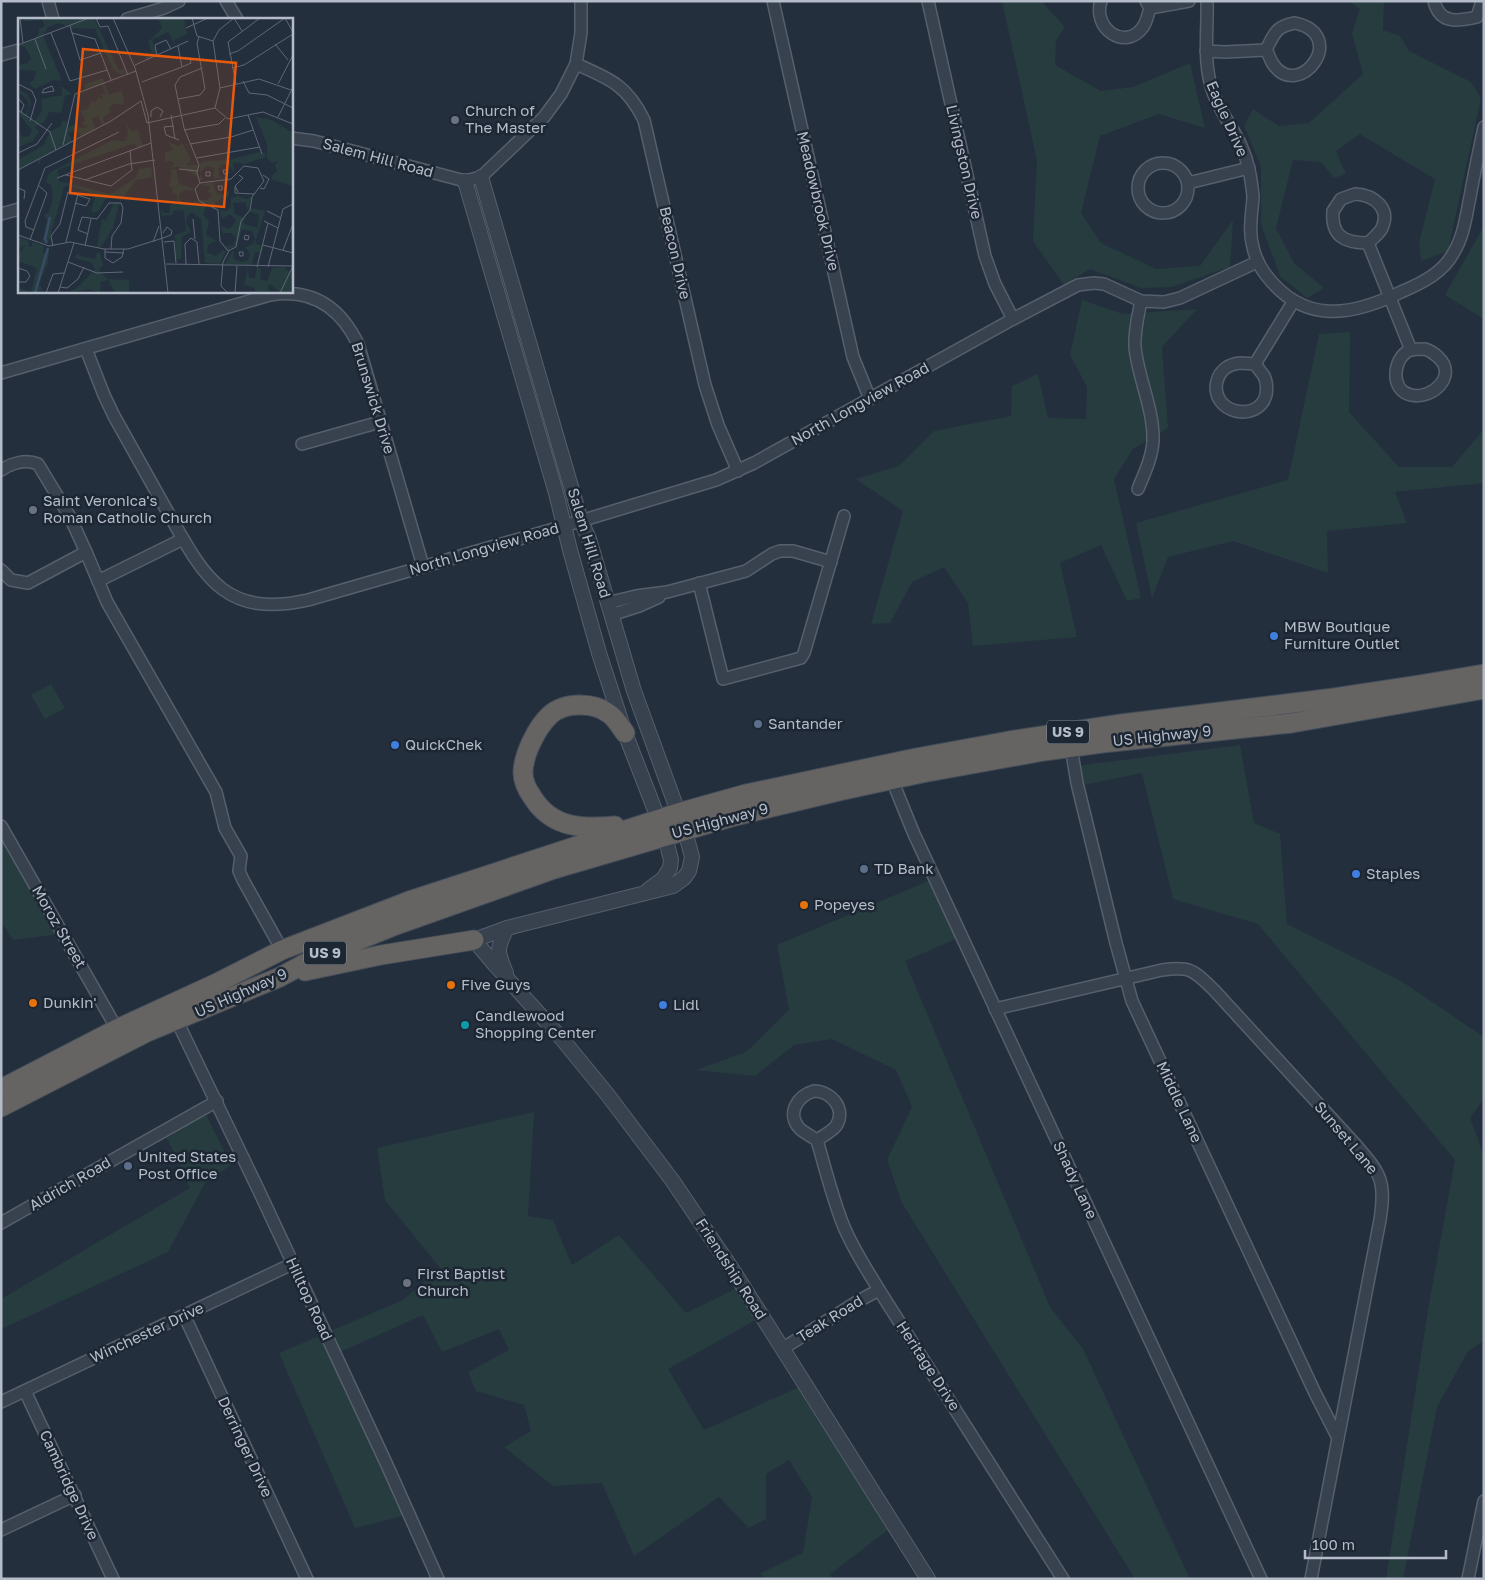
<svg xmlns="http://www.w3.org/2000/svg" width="1485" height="1580" viewBox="0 0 1485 1580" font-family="'Golos Text',sans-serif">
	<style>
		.green { fill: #263c3f }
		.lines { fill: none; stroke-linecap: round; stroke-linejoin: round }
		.minor-casing { stroke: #565f6c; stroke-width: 14 }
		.tertiary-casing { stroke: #565f6c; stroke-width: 16 }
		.trunk-casing { stroke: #434c59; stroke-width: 21 }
		.minor { stroke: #38414e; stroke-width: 11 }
		.tertiary { stroke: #38414e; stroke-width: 14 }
		.trunk { stroke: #656462; stroke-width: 19 }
		.worship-dot { fill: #6b7280; stroke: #1d2633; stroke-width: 2 }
		.shop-dot { fill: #3f7fe0; stroke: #1d2633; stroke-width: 2 }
		.service-dot { fill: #5c6f8a; stroke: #1d2633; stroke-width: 2 }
		.food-dot { fill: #e8710a; stroke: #1d2633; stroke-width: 2 }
		.culture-dot { fill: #0f9aa8; stroke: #1d2633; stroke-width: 2 }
		.labels { text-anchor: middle; stroke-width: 5; stroke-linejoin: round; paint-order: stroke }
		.shield { fill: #1d2633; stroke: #878f9c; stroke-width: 1 }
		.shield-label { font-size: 14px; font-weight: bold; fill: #b4bcc9 }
		.poi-label { font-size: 15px; fill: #b4bcc9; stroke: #1d2633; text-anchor: start }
		.street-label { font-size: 15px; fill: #b4bcc9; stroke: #1d2633 }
		.inset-river { fill: none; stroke: #394c67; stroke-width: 2.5 }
		.inset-road { fill: none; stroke: #5e6776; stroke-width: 1 }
		.view { fill: #e8590c; fill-opacity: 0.15; stroke: #e8590c; stroke-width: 2.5 }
		.inset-edge { fill: none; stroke: #b4bcc9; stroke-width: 2.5 }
	</style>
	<rect width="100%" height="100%" fill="#242f3e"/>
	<!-- green -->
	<g class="green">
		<polygon points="1002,1 1041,1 1065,27 1056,41 1055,65 1101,91 1133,87 1190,63 1205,128 1159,114 1100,136 1081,213 1101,243 1156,269 1200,266 1233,220 1230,267 1172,287 1141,288 1090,269 1064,285 1033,241 1037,161"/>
		<polygon points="1348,1 1384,1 1383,30 1400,36 1409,51 1471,82 1481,98 1448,251 1421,261 1419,243 1435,179 1360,134 1336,151 1346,174 1334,178 1321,162 1293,160 1276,228 1294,263 1324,288 1307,298 1280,276 1261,224 1261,167 1244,126 1253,109 1279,126 1309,123 1363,74 1352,33 1360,9"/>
		<polygon points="1484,226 1484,319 1445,295"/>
		<polygon points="1082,300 1123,314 1197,309 1162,347 1168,428 1133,449 1114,479 1141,598 1127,601 1101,545 1060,563 1077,637 973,646 968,603 944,567 912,582 890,623 871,624 903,511 856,479 899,466 934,431 1011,416 1012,386 1038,374 1048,418 1086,419 1087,387 1070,355"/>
		<polygon points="1350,332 1349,412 1399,467 1452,467 1484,429 1484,483 1395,492 1407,523 1327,531 1328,573 1233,541 1168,557 1152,598 1136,523 1288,480 1319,334"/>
		<polygon points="51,684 65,708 45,719 31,695"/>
		<polygon points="1240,745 1254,823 1280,834 1287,924 1401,981 1484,1037 1484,1099 1470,1118 1484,1155 1484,1341 1468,1351 1437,1407 1403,1579 1386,1579 1429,1304 1455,1160 1258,924 1173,899 1142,773 1079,786 1075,766"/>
		<polygon points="1,827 61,934 13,940 1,921"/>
		<polygon points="933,879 963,936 905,961 1050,1307 1083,1349 1190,1579 1135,1579 902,1203 887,1160 912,1107 896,1070 832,1039 794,1045 755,1076 696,1070 746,1052 789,1010 777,945"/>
		<polygon points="534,1112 528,1216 553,1220 572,1265 619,1235 686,1313 745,1284 763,1316 668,1369 704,1430 806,1384 896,1524 830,1574 832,1579 764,1579 761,1573 803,1553 812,1497 789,1460 766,1474 766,1519 749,1528 719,1497 634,1556 602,1483 553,1486 504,1447 531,1431 524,1405 476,1391 468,1372 509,1350 499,1329 442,1352 423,1315 338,1353 415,1513 355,1528 279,1353 403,1300 440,1268 385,1200 377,1148"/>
		<polygon points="205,1113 231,1165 205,1183 168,1252 1,1329 1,1299 190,1188 167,1138"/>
	</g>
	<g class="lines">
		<defs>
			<g id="minor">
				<polyline points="48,1 53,19"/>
				<polyline points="226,1 237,19"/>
				<polyline points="773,1 853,357 870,399"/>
				<polyline points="928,1 985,256 995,284 1013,319"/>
				<path d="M1101,1C1092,28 1125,52 1143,27C1147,21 1148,14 1150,8L1146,1"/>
				<path d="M1207,1C1208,33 1202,64 1214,95C1225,122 1243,139 1249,170C1251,178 1252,187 1253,196C1253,204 1251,213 1251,222C1249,240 1255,261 1266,275C1304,325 1352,316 1401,292C1422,283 1443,273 1454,252C1464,235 1466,216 1470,197C1474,174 1479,151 1484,127"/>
				<path d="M1434,1C1440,25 1458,21 1477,17L1482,1"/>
				<polyline points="1150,8 1189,1"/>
				<polyline points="127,19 164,8 179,1"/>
				<path d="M1295,23C1350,35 1299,102 1273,64C1270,60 1269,54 1266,50C1274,34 1276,26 1295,23Z"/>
				<polyline points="1206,51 1225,52 1266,50"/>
				<polyline points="1,55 19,50"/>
				<path d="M576,64C610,79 627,85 644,120L705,385L718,425L738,471"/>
				<polyline points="291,138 314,141 465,181 481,177 544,117 561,94 576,64 581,33 581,1"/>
				<circle cx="1163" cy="188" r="25"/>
				<polyline points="1188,183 1249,168"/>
				<path d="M1355,194C1374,195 1391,208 1382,228C1379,234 1373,238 1368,243C1344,243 1331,236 1333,211L1341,199Z"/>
				<polyline points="1,214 19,209"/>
				<polyline points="1368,243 1411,350"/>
				<path d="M86,349L104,395L114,416C131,447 149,478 166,509C203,574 222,619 308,600L564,526L716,480L754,463L1013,319L1078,285L1094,283L1104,284L1141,301L1164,302L1180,298L1257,262"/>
				<path d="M1425,349C1431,351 1434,353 1438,357C1458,375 1433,400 1411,395C1390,391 1392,358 1410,350C1414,349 1421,349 1425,349Z"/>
				<path d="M1240,363L1255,364C1258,368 1261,372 1264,376C1267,382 1267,389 1266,395C1258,424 1209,413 1217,381C1220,370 1229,364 1240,363Z"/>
				<polyline points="1255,364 1293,302"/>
				<path d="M1,373L270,295C312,288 340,307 358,344L423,566"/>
				<polyline points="302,444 380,422"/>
				<path d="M1,470C12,463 26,459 38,464L70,517L86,552L28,583L11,580L1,570"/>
				<path d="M1138,489C1144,474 1152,458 1153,441C1154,409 1138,378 1135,347C1134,331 1138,316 1141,301"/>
				<polyline points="86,552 107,602 216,792 225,828 241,856 239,871 243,880 282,950"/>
				<polyline points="98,581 183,539"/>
				<polyline points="699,583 723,679 801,658 804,653 844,516"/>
				<polyline points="607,603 636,596 667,592 746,571 772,554 780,551 793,551 831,562"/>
				<polyline points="611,615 639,606 659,597"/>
				<polyline points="1071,747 1077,783 1116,943 1132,1001 1315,1393 1338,1438"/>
				<polyline points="892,780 914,834 1261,1579"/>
				<polyline points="1,826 117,1029"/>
				<path d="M995,1009L1162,970C1191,966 1193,970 1214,990L1356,1145C1381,1174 1386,1181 1380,1220L1311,1579"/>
				<polyline points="177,1021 259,1191 387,1465 438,1579"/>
				<path d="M814,1091C831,1091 847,1109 836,1126C831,1132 823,1136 817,1140C812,1137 805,1133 800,1129C786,1114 797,1096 814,1091Z"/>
				<path d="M817,1140C825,1168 832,1196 842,1222C851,1246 866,1268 879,1290L1063,1579"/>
				<polyline points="1,1223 217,1101"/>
				<polyline points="184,1315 307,1579"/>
				<polyline points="782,1349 860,1300 879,1290"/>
				<polyline points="25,1391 113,1579"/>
				<polyline points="1,1402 292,1264"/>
				<polyline points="1,1530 75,1495"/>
				<polyline points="1468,1579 1484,1501"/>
			</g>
			<g id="tertiary">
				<polyline points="481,177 581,521 589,539 634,691 685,831 692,857 689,871 684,878 673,886 507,928 474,940 495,965 562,1039 607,1094 672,1180 734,1272 928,1579"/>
				<polyline points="465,181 556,493 570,550 599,653 625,733 665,836 671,860 670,868 663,879 648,890"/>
				<path d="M506,973C497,951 496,950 507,928"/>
			</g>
			<g id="trunk">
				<path d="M615,826C582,829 552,828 533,798C528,791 523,782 523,773C523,755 537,727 550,715C564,702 593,702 608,713C615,717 620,726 625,733"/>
				<polyline points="305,971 381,955 474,940"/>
				<polyline points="1,1089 117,1029 215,984 282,950 409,901 678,813 746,794 916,758 1009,741 1121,724 1334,698 1420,685 1484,674"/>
				<polyline points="1,1107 147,1032 280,977 317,957 396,925 551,870 735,816 839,791 922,773 1044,751 1102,743 1292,723 1484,689"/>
			</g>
		</defs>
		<!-- minor casing -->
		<use href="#minor" class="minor-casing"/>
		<!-- tertiary casing -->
		<use href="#tertiary" class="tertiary-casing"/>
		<!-- trunk casing -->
		<use href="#trunk" class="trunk-casing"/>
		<!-- minor -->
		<use href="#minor" class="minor"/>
		<!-- tertiary -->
		<use href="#tertiary" class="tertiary"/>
		<!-- trunk -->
		<use href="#trunk" class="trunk"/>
	</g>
	<!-- markers -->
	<g class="worship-dot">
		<circle cx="455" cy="120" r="5"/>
		<circle cx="33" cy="510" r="5"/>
		<circle cx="407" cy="1283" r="5"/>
	</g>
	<g class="shop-dot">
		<circle cx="1274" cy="636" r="5"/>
		<circle cx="395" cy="745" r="5"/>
		<circle cx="1356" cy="874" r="5"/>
		<circle cx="663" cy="1005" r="5"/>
	</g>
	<g class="service-dot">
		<circle cx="758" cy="724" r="5"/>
		<circle cx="864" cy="869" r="5"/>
		<circle cx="128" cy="1166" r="5"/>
	</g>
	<g class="food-dot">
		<circle cx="804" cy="905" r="5"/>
		<circle cx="451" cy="985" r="5"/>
		<circle cx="33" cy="1003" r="5"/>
	</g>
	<circle class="culture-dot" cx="465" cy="1025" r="5"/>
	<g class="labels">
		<!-- shield labels -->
		<g class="shield">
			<rect x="1047" y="720.5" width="42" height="23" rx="4"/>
			<rect x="304" y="941.5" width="42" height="23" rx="4"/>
		</g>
		<g class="shield-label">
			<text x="1068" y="737">US 9</text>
			<text x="325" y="958">US 9</text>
		</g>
		<!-- poi labels -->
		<g class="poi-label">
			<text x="465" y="116">Church of<tspan x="465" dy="17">The Master</tspan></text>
			<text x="43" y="506">Saint Veronica's<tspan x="43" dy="17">Roman Catholic Church</tspan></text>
			<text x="1284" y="632">MBW Boutique<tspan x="1284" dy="17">Furniture Outlet</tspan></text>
			<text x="768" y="729">Santander</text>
			<text x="405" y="750">QuickChek</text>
			<text x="874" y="874">TD Bank</text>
			<text x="1366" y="879">Staples</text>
			<text x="814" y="910">Popeyes</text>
			<text x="461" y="990">Five Guys</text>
			<text x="43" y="1008">Dunkin'</text>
			<text x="673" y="1010">Lidl</text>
			<text x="475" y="1021">Candlewood<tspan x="475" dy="17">Shopping Center</tspan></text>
			<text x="138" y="1162">United States<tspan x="138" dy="17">Post Office</tspan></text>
			<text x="417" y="1279">First Baptist<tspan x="417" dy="17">Church</tspan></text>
		</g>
		<!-- street labels -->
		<g class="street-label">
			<text transform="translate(1227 119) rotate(66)" y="5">Eagle Drive</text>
			<text transform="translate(378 158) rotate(15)" y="5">Salem Hill Road</text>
			<text transform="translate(964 162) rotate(77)" y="5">Livingston Drive</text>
			<text transform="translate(818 201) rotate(77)" y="5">Meadowbrook Drive</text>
			<text transform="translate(675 253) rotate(77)" y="5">Beacon Drive</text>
			<text transform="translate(373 398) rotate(73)" y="5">Brunswick Drive</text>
			<text transform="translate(860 404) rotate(-29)" y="5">North Longview Road</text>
			<text transform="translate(589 543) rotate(73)" y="5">Salem Hill Road</text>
			<text transform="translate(484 549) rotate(-16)" y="5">North Longview Road</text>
			<text transform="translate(1162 736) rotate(-6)" y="5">US Highway 9</text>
			<text transform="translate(720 821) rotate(-15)" y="5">US Highway 9</text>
			<text transform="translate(59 927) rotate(60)" y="5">Moroz Street</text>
			<text transform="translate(241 993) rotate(-24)" y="5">US Highway 9</text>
			<text transform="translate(1179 1102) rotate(65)" y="5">Middle Lane</text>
			<text transform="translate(1346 1138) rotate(50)" y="5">Sunset Lane</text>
			<text transform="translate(1075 1180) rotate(65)" y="5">Shady Lane</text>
			<text transform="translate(70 1184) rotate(-30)" y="5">Aldrich Road</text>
			<text transform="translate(731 1269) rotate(57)" y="5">Friendship Road</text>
			<text transform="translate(309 1299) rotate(65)" y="5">Hilltop Road</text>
			<text transform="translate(830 1319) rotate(-32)" y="5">Teak Road</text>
			<text transform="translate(147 1333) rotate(-25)" y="5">Winchester Drive</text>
			<text transform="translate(928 1366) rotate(57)" y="5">Heritage Drive</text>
			<text transform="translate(245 1447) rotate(65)" y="5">Derringer Drive</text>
			<text transform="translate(69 1485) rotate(65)" y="5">Cambridge Drive</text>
		</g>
	</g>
	<!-- overview -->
	<g transform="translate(18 18)">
		<rect width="275" height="275" fill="#242f3e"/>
		<path d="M76,0L101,53L106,51L108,55L103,57L95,51L77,11L53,10L41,5L30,9L25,18L44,63L35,62L17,71L11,65L16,62L18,53L0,52V47L10,45L13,40L7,29L0,28L19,20L21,11L27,8L24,2L3,4L11,0ZM140,0H166L169,16L156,22L158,29L150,14L134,22L139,37L127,43V38L134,34L130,24L144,10ZM85,60L91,77L104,72L106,87L96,86L91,90L93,94L85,100L87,106L84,108L80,98L74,101L77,111L63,119L58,112L50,115L54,123L23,140L21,148L19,142L0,152V142L26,127L32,113L43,108L44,103H51L50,109L59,105L61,110L70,109L64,106L67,102L62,93L69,91L74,82L77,84L81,79L85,82L83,76L87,75L84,66L68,72L67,66ZM0,61L2,72L10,77L13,85L9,99L16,105L24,92L23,81L44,77L43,68L54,76L47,78L43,95L31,94L26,104L16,109L21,113L15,123L0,129V115L5,119L11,118L14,112L0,95V92L7,97L11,90L10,83L0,73ZM238,99L254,102L275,115V168L255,162L253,158L259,153L257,146L261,143L254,145L249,140V126ZM108,103L113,113L120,112L125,128L119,130L117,125L40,152L41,163L93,176L118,159L121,151L133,149L135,159L118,162L103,183L97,178L87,181L81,193L75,195L73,191L77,181L75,176L51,167L46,169L31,223L24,224L29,202L26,197L30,195L35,181L33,167L28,164L31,155L94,122L107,123L110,117ZM150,124L161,128L164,124L173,142L168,147H180L178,158L162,149L151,150L156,147L154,143L147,144V134L155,132ZM241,134L247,135L248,139L226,146L215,144L216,154L209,146L203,147L200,151L202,160L195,161L196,150L188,148L182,155L186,163L182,162V146L186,143L211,142ZM158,151L161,166L175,170V173L167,172L161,176V182L174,187L177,182L188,190L185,196L191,204L188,217L199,223L191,226L188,234L198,238L205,232L208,233L202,246L187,245L183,201L174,194L169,198L168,205L173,214L164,219L163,241H158L157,217L168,213L166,193L157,192L154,197L144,198L143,190L146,195H151L152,187L159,185V176L155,177V169H151L154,154L150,152ZM195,164L199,176L206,177L210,171L211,178L204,179L196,188L182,183L181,181L189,182L194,176L190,174L192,169L181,167ZM220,178L229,181L234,178L230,192L227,184L215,185L217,196L227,200L226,206L240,210L241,196L232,194L234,190L247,193L237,225L244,228L243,235L237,233L234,247L207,246L215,232L216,241L223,244L230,242L232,236L227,229L234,227L237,221L234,213L224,211L219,226L210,232L207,229L215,227L218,221L213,215H204L203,208L212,211L218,202L212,196L204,201L202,192L209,193L213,188V180ZM96,185L101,186L95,210L83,229H79L84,201L88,202ZM1,219L11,223L10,228L14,229V224L26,228L25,236L31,232L30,245L21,266L25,271L20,275H0L2,270L13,274L19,250L0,243V236L8,227L0,232ZM79,234L82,235L85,247L81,252L89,261L111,262V275H97L90,262L83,264L82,275L71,271L50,275L59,270L77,251L74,245L57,240L59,235L62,238L77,241ZM239,249L243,251L242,261L249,263L254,250L266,249L275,257V275H263L252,266L249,270L254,275H237V270L226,267L230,250L231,260H237Z" fill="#263c3f"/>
		<path class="inset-river" d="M29,225L27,221L32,199M17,275L30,230"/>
		<path class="inset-road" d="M2,0L5,25M78,0L82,9L90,8L110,57M95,0L117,50L130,97L150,275M174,0L179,18L195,23M216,0L224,13M267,0L275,14M52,8L62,42L83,35M168,10L190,0M33,15L52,63L89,52M54,15L77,21L93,62M17,21L28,51M257,26L270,42M0,27L71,0M160,28L164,49L173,45L172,41M211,36L220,33L267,0M139,38L137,27L148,22L153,31M117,47L170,23M214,50L226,47L275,16M225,63L231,75L249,77L275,90M124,64L164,49M0,66L14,73L18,82L12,103M218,66L210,24L242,0M260,66L275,37M34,68L36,73L24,75L26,71ZM202,70L241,61L273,72M0,80L6,87L3,94M160,81L182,77L187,71L179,25L181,19M197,90L202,70L195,23L201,12L216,0M197,90L210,101L245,94L275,106M0,92L32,114L38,132M153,97L157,121M230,97L244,136M133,99V93L139,89L145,93L142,99M260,99L275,69M156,108L146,109L148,117L161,122M166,112L201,106L207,100M172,126L213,119L235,112M45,127L57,76L118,53M0,135L19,126L34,105M179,140L242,129M226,148L240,150L246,163L234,179L232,192L223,203L218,229L210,233L202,223L200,192L181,183L177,171L182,165L213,161ZM161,151L179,153M0,152L93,103L123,83L129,105L197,90M205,152H209L210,155L206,156ZM188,154H192V158H188ZM48,157L93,168L114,152L112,133M39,160L133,125M67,162L111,146L137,142M182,165L179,155L181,147L166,110L157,67L162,59L184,50M200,168H204V172H201ZM217,169V175L236,176M0,170L7,173L6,181M242,170L246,171L251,161L245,157M220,174L217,168L225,160L221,157M249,193L263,200M175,201L177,221M246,203L260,210M16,212L8,209L7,203L27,150L101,114M145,215L149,209L154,213L153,217L145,220M70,216L60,212L64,199L79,201L91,185H103L105,190L103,205L94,218L93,231M0,217L31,228L52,224L86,231H110L145,220M227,217L231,218L230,222L226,221ZM12,222L29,175L20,167M48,224L60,176M135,224L141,208M146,224L156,223L158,245M245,227L275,235M35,228L33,218L42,206L50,174L72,181L68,188L57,185M67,228L73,201M87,231V240L95,245L104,239L106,231M265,232L275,206M87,234L106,235M225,234V238H222L221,234ZM50,244L79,255L105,254M148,246L275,248M168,246L167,226L173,220L179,224L181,246M239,249L250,205M250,249L265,191L275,186M0,250L9,253L12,258L8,264H0M42,269L49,270L60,261L66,249M28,275L35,256L46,255M40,275L56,225M210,275L203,268L205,244L211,233M217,275L219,248M262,275L275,248"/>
		<path class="view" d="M65,31L218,45L206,189L52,175Z"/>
		<rect width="275" height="275" class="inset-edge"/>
	</g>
	<!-- border -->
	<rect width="1485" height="1580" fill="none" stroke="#b4bcc9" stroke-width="5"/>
	<!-- scale -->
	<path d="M1305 1550v8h141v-8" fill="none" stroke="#b4bcc9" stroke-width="2.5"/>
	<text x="1312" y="1550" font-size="15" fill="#b4bcc9" stroke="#1d2633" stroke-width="4" paint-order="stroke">100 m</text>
</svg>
